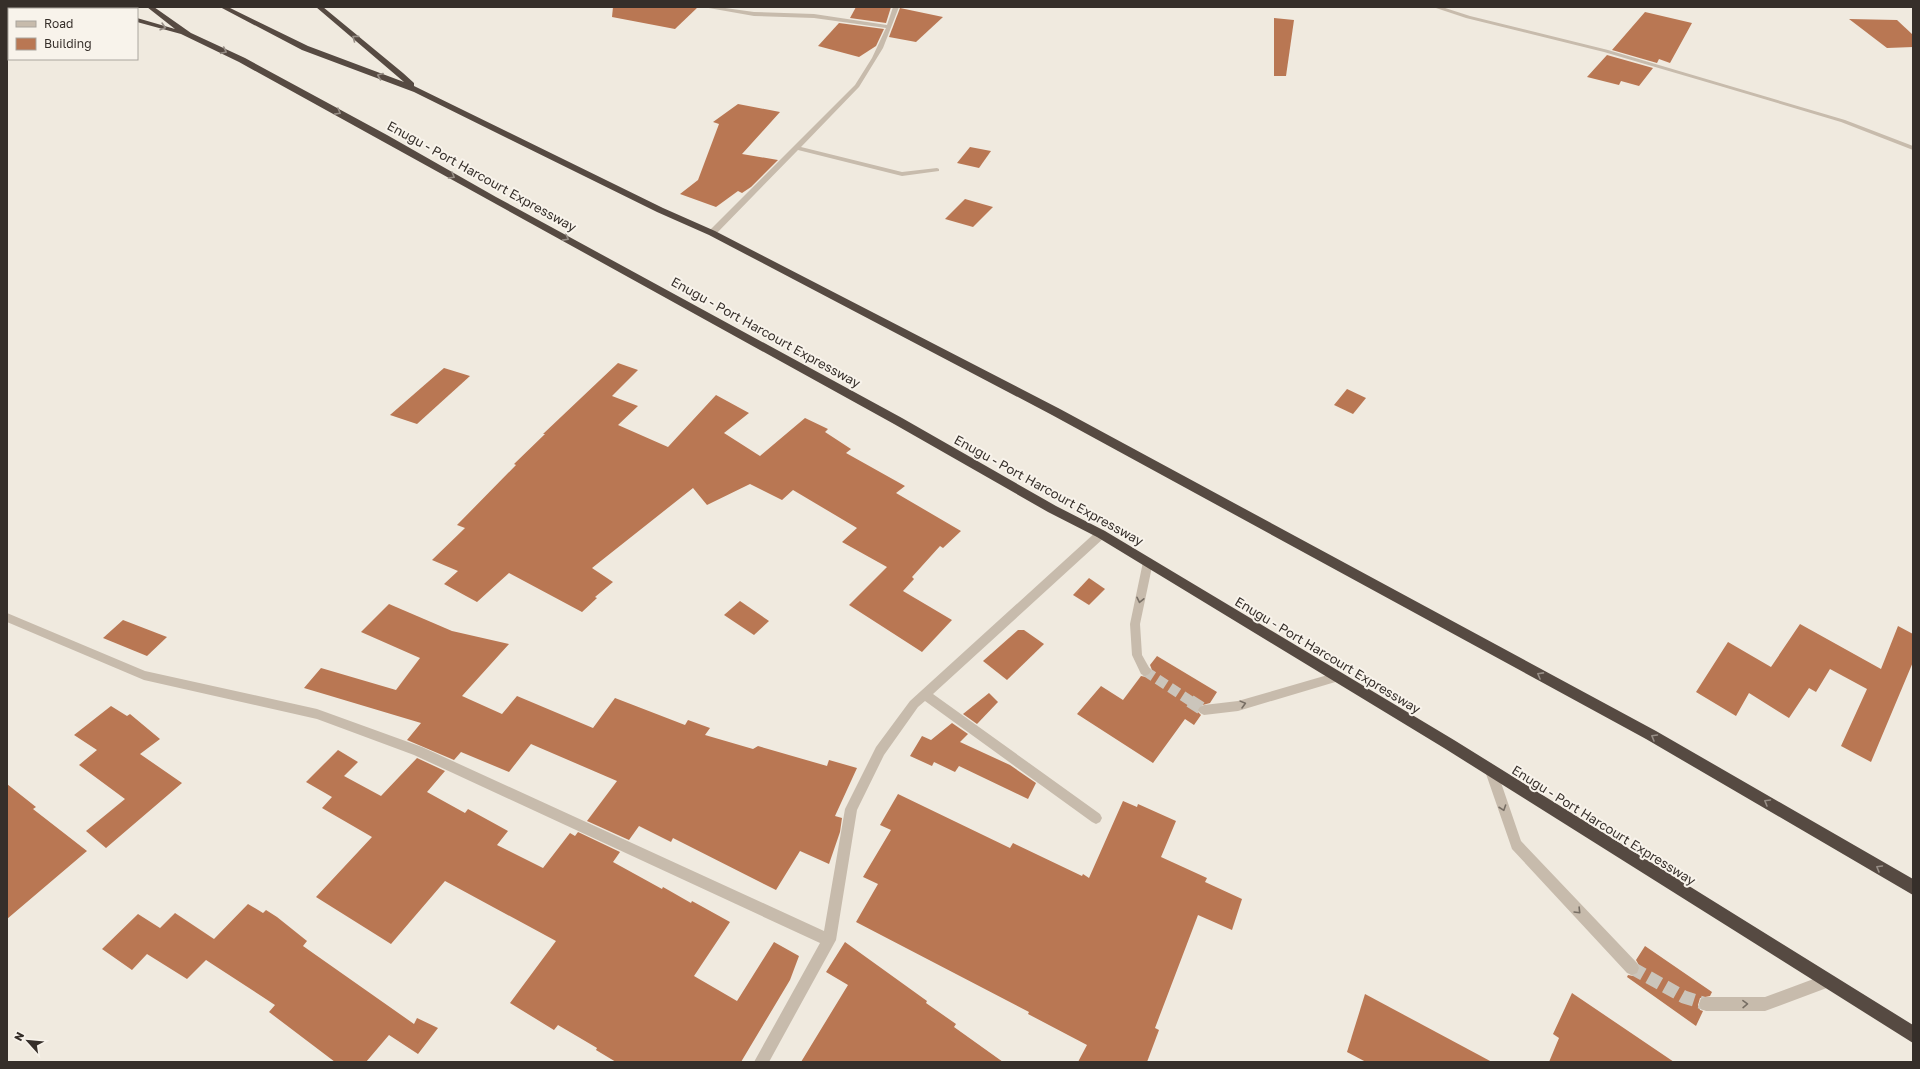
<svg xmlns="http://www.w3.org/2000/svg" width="1920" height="1069" viewBox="0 0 1920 1069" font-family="'Golos Text',sans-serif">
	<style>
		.building { fill: #b97753 }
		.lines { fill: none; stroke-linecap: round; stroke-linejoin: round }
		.minor-tunnel-far1 { stroke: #cbc5bb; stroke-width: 10; stroke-dasharray: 10 5; stroke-linecap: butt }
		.minor-tunnel { stroke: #cbc5bb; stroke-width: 13; stroke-dasharray: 13 6; stroke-linecap: butt }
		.minor { fill: #c7bbac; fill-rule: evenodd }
		.highway { fill: #564a42; fill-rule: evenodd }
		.oneway { stroke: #978e86 }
		.oneway2 { stroke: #776e64 }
		.labels { text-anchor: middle; stroke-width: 4; stroke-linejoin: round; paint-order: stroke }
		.street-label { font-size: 13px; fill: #362f2a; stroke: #f8f3eb }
	</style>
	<rect width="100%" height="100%" fill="#f0eadf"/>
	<!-- building -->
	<g class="building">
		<polygon points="613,7 698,7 675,29 612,17"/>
		<polygon points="856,7 891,7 886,23 850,18"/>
		<polygon points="900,8 943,17 916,42 889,37"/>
		<polygon points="1645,12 1692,23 1670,63 1659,59 1657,63 1612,50"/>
		<polygon points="1274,18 1294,20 1286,76 1274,76"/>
		<polygon points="1849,19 1897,20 1913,35 1913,47 1887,48"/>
		<polygon points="839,23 884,29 876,46 859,57 818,46"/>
		<polygon points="1607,55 1653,68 1639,86 1621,81 1619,85 1587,77"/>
		<polygon points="738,104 780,112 742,154 778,160 751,187 742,193 738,191 716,207 680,194 698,180 719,124 713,122"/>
		<polygon points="970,147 991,151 979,168 957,163"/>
		<polygon points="965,199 993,207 973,227 945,219"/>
		<polygon points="618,363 638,370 612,396 638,406 618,425 668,447 716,395 749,413 724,433 760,456 805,418 828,429 825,432 851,449 846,453 905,486 896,493 961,531 943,548 940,546 912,577 914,579 903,591 952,620 922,652 849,605 887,567 842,542 857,528 793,490 782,500 750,484 707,505 693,488 592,568 613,582 595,597 597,598 582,612 509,573 477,602 444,584 458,571 432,560 465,528 457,525 516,465 514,464 545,434 543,434"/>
		<polygon points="444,368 470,376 417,424 390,415"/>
		<polygon points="1347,389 1366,398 1353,414 1334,405"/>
		<polygon points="1089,578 1105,589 1089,605 1073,595"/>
		<polygon points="740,601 769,621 754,635 724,615"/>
		<polygon points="389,604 452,631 509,644 462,696 502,714 517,696 593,728 615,698 685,725 688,720 710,728 705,735 753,749 758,746 827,766 829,760 857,768 835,816 842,818 840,832 829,864 800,851 776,890 673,838 671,842 639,826 629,840 587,821 617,781 531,744 509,772 461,752 454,760 407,740 421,723 304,688 321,668 396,690 420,658 361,632"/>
		<polygon points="123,620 167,637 147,656 103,638"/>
		<polygon points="1800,624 1881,669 1898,626 1913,634 1913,662 1871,762 1841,746 1867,689 1830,669 1816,692 1809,688 1789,718 1749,693 1736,716 1696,692 1728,642 1771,667"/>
		<polygon points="1018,630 1024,630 1044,644 1007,680 983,661"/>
		<polygon points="1157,656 1217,692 1210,703 1199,706 1197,711 1201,715 1194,725 1185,719 1153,763 1077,714 1101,686 1123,700 1141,676 1146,677 1150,675 1152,670 1150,665"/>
		<polygon points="989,693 998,702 977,724 963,714"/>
		<polygon points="111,706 127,716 130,714 160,739 140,754 182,783 106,848 86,831 125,799 79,765 97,750 74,735"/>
		<polygon points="952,723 968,734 960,742 1010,765 1036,783 1028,799 959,766 955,772 934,762 932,766 910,756 922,736 931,740"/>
		<polygon points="338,750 358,762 344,776 381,796 417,758 445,771 427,792 465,813 468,809 508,831 497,845 543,868 570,833 575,836 578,832 620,852 613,862 662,889 663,887 691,903 692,901 730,922 694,976 737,1001 774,942 799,956 790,980 741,1062 616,1062 596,1050 597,1048 558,1025 554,1030 510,1003 556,941 445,881 391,944 316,897 372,837 322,808 332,797 306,782"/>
		<polygon points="7,784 36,807 33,809 87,851 7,919"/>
		<polygon points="898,794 1010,848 1013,843 1082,876 1083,874 1089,878 1123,801 1137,807 1138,804 1176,821 1161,857 1207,878 1205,882 1242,899 1232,930 1198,915 1155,1028 1159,1030 1147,1062 1078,1062 1087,1045 1028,1014 1029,1012 856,922 878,884 863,877 891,830 880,825"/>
		<polygon points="248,904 263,913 266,910 277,917 307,941 303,946 414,1024 417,1018 438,1028 418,1054 389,1035 366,1062 335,1062 269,1012 275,1005 206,960 187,979 147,954 132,970 102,949 138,914 160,928 175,913 214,939"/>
		<polygon points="845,942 927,1001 926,1003 956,1024 954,1027 1003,1062 801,1062 848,985 826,972"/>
		<polygon points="1645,946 1712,992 1710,996 1700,998 1698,1005 1700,1010 1703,1011 1696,1026 1627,977 1628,975 1633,976 1638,974 1640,967 1636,960"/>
		<polygon points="1572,993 1674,1062 1549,1062 1559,1038 1553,1034"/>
		<polygon points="1365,994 1492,1062 1366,1062 1347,1052"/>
	</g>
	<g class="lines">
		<!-- minor-tunnel-far1 -->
		<polyline class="minor-tunnel-far1" points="1145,671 1192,702"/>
		<!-- minor-tunnel -->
		<g class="minor-tunnel">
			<polyline points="1190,701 1204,710"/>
			<polyline points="1632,968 1684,997 1706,1004"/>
		</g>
		<!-- minor -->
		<g class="minor">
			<polygon points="703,7 718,7 754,12 814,14 887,25 893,7 899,7 883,48 859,87 801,147 902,172 937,168 939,169 939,171 902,176 798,150 715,235 709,235 709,231 855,85 872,58 886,28 814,18 754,16"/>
			<polygon points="1433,7 1442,7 1470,16 1608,50 1845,120 1913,146 1913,150 1841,122 1720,86 1604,52 1466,18"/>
			<polygon points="1101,530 1105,531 1106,534 1105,537 933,694 1100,814 1102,818 1100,822 1096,824 1092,822 925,701 918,707 884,755 857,810 836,940 769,1062 754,1062 820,943 414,755 317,719 144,680 7,622 7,613 145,671 317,709 422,747 824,931 845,809 876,747 910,701 1097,531"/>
			<polygon points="1148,558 1152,559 1153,562 1140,624 1142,655 1151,671 1149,674 1145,676 1141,674 1132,655 1130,624 1143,562 1144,559"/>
			<polygon points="1338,672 1342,674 1344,677 1342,680 1238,711 1204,715 1200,713 1198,710 1200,707 1204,705 1238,701"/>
			<polygon points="1491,766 1495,767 1497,771 1521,841 1637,963 1639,968 1637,973 1632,975 1627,973 1512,849 1485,771 1487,767"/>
			<polygon points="1827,974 1832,976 1834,981 1832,986 1765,1011 1706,1011 1701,1009 1699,1004 1701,999 1706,997 1765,997"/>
		</g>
		<!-- highway -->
		<g class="highway">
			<polygon points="89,7 99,7 102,9 92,9"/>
			<polygon points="147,7 154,7 191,33 245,58 387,135 496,197 902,418 1056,506 1105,531 1454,740 1913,1025 1913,1043 1444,748 1097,537 1048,512 894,424 239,62 181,34 137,22 137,18 175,29"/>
			<polygon points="220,7 228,7 308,46 404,82 316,7 323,7 403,73 414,83 414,86 663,208 715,231 1060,409 1656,731 1913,879 1913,895 1646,739 1052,415 709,235 657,212 414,92 302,50"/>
		</g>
	</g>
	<!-- one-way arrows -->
	<defs><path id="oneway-chevron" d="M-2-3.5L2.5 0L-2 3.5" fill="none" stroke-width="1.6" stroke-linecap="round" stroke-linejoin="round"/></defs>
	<g class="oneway">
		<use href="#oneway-chevron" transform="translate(163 27) rotate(16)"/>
		<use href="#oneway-chevron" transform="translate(355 38) rotate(-143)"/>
		<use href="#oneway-chevron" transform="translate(224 51) rotate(25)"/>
		<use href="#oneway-chevron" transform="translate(380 76) rotate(-159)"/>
		<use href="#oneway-chevron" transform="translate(338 112) rotate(29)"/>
		<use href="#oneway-chevron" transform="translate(452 176) rotate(30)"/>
		<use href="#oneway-chevron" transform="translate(566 238) rotate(28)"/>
		<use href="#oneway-chevron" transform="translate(1540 675) rotate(-151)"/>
		<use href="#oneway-chevron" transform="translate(1654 737) rotate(-150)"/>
		<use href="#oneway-chevron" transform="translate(1767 802) rotate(-150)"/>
		<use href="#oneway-chevron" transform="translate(1879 868) rotate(-150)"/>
	</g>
	<g class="oneway2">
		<use href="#oneway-chevron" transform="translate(1140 600) rotate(102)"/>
		<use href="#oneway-chevron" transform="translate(1243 704) rotate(-15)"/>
		<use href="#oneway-chevron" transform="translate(1503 808) rotate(71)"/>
		<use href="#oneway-chevron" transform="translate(1578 911) rotate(46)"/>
		<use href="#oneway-chevron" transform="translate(1745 1004) rotate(-1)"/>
	</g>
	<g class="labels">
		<!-- street labels -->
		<g class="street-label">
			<text transform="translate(482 176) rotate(29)" y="5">Enugu - Port Harcourt Expressway</text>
			<text transform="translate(766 332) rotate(29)" y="5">Enugu - Port Harcourt Expressway</text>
			<text transform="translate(1049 490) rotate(29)" y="5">Enugu - Port Harcourt Expressway</text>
			<text transform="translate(1328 655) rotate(31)" y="5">Enugu - Port Harcourt Expressway</text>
			<text transform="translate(1604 825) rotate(32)" y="5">Enugu - Port Harcourt Expressway</text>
		</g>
	</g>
	<!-- border -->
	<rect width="1920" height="1069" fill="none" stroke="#362f2a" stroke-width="16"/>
	<!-- legend -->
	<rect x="8" y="8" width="130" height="52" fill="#f8f3eb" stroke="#aaa59e"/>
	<rect x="16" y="21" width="20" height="6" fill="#c7bbac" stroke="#aaa59e"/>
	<text x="44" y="28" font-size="12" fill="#362f2a">Road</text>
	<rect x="16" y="38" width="20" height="12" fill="#b97753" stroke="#aaa59e"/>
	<text x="44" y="48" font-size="12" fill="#362f2a">Building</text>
	<!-- north arrow -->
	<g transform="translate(28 1041) rotate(297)" stroke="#f8f3eb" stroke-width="3" paint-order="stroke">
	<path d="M0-3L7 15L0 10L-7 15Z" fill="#362f2a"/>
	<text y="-6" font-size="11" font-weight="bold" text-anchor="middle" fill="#362f2a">N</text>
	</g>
</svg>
